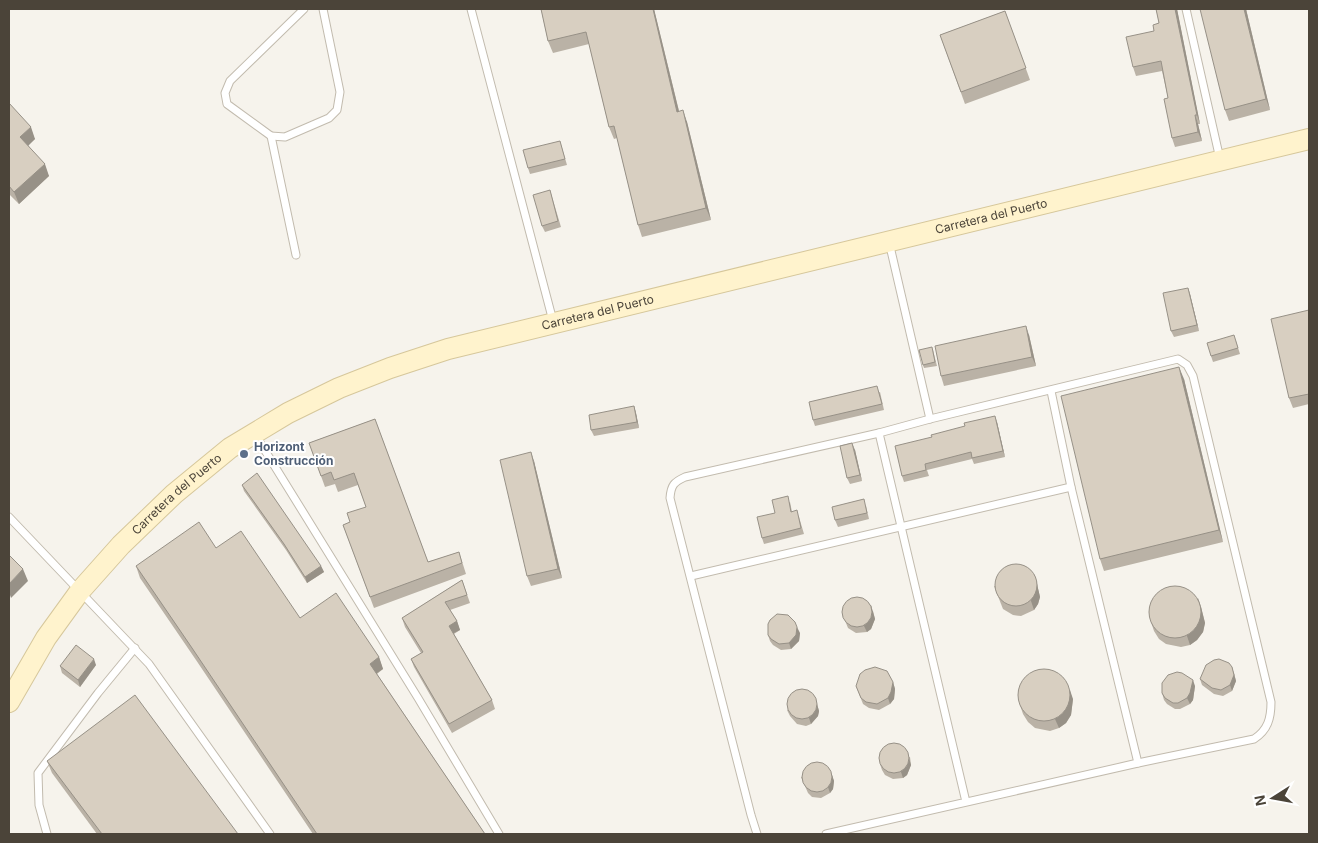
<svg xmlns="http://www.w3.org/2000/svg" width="1318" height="843" viewBox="0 0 1318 843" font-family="Inter,sans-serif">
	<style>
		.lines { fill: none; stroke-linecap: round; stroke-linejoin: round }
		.service-casing { stroke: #c2bbae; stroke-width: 9 }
		.secondary-casing { stroke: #d6c79b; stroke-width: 22 }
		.service { stroke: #fff; stroke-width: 7 }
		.secondary { stroke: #fff3cd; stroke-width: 20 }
		.wall { fill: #bab2a6 }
		.shaded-wall { fill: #979187 }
		.building { fill: #d8cfc1; stroke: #979187 }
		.service-dot { fill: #5c6f8a; stroke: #fff; stroke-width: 2 }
		.labels { text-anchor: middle; stroke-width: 4; stroke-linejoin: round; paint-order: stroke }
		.street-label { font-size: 12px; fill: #4b4439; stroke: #fff }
		.service-label { font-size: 12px; font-weight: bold; fill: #4e5e75; stroke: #fff; text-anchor: start }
	</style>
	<rect width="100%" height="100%" fill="#f6f3ec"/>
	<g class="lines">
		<defs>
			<g id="service">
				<polyline points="471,9 553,321"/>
				<polyline points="1186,9 1220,159"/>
				<polyline points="271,136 285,137 329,118 337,110 340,92 323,9"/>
				<polyline points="889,242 930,419"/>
				<polyline points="296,255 271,136 227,104 225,93 230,81 304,9"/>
				<polyline points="1051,391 1071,487 1138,763"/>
				<polyline points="256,436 418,698 499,834"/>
				<polyline points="9,517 149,664 270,834"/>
				<polyline points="691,576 1071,487"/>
				<polyline points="47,834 39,805 38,773 98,693 135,648"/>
				<path d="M757,834L751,815L670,498C671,485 674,482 685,477L879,433"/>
				<path d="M826,834L1138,763L1254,739C1268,730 1271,718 1271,702L1193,376L1187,365L1178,359L930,419L879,433L966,802"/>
			</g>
			<g id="secondary">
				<path id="s1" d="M9,702L46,638L80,591L121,545L174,494L230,448L288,413L339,388L390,368L448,349L1309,139"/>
			</g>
		</defs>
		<!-- service casing -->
		<use href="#service" class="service-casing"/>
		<!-- secondary casing -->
		<use href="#secondary" class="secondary-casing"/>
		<!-- service -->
		<use href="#service" class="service"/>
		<!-- secondary -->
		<use href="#secondary" class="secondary"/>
	</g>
	<!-- wall -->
	<g class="wall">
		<polygon points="541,9 654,9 679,111 687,122 711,220 642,237 638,225 617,138 614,139 609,127 589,44 553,53 548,41"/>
		<polygon points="1156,9 1177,9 1200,124 1198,124 1202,141 1175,147 1172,138 1168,98 1162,71 1136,76 1133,67 1159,23"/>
		<polygon points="1246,9 1270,110 1229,121 1225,110"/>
		<polygon points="1005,11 1030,80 965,104 940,35"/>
		<polygon points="9,103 35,139 28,145 49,176 19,204 9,194"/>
		<polygon points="560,141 567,165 530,174 528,168"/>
		<polygon points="550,190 561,227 545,232 542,226"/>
		<polygon points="1188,288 1190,294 1199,331 1174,337 1171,331"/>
		<polygon points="1309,310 1309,404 1293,408 1289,398"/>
		<polygon points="1029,335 1036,366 944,386 941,376"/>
		<polygon points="1236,341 1240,354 1213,362 1211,356"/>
		<polygon points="933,350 937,366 924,368 923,365"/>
		<polygon points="1184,379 1223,542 1104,571 1100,559"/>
		<polygon points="880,392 884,410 815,426 813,420"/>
		<polygon points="634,406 636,413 639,428 594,436 591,430"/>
		<polygon points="375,419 428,562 459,552 466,574 374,608 343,525 350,522 366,507 358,485 338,492 335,484 325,487 309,443"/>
		<polygon points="997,422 1005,457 974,464 972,459 927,470 929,476 904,482 902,476"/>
		<polygon points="855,450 862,481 850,484 847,478"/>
		<polygon points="534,461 562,578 531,586 527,576"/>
		<polygon points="242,485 321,566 324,572 307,583 286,550 244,491"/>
		<polygon points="790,502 792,512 799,517 804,534 764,544 762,538 775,513"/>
		<polygon points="866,506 869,519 838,527 835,520"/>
		<polygon points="216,548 300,618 379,657 383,669 377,674 485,834 313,834 196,660 140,578 136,566"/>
		<polygon points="462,580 470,603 450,610 457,621 460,630 454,634 492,700 495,709 452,733 414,667 411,659 421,653 405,627 402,618"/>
		<polygon points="1037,584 1040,597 1038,604 1034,610 1021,616 1013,615 1003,609 994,586"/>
		<polygon points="1201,607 1205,623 1203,632 1197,640 1190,645 1181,647 1166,644 1159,639 1154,631 1151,622"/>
		<polygon points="873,611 875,619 871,629 867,632 856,633 848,628 842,613"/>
		<polygon points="800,633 799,641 791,649 781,650 773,645 770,641 768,635"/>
		<polygon points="96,665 80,687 62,673 60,666"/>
		<polygon points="1234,673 1236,681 1232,691 1223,696 1214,694 1202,685 1200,679"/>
		<polygon points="893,682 895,689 894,699 890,704 879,710 869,708 863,704 856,686"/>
		<polygon points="1195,686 1193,700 1190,704 1180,709 1175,709 1167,704 1164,700 1162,693"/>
		<polygon points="815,697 819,711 818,716 811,724 806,726 797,724 790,716 787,710"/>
		<polygon points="1073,699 1071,715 1066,723 1059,728 1050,731 1035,728 1028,722 1023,714 1020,705"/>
		<polygon points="910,757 911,765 907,775 903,778 893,779 885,775 882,770 880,764"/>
		<polygon points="47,761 238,834 97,834 52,773"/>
		<polygon points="832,775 834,781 833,789 830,793 821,798 812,797 808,793 801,777"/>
	</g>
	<!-- shaded-wall -->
	<g class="shaded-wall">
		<polygon points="653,9 654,9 682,124 677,112"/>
		<polygon points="1175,9 1177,9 1200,124 1197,115"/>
		<polygon points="1244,9 1246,9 1270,110 1266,99"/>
		<polygon points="683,110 687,122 711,220 706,208"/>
		<polygon points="1195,115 1198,124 1202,141 1198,132"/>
		<polygon points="31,127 35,139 25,149 20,137"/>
		<polygon points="45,164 49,176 19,204 14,192"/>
		<polygon points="1188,288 1190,294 1199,331 1197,325"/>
		<polygon points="1026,326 1029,335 1036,366 1032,357"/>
		<polygon points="1179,367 1184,379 1223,542 1219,530"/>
		<polygon points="634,406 636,413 639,428 637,422"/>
		<polygon points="995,416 997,422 1005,457 1003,451"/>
		<polygon points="852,443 855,450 862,481 860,475"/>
		<polygon points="531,452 534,461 562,578 558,569"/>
		<polygon points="321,566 324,572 307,583 305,577"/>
		<polygon points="23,569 28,581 11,598 9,592 9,584"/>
		<polygon points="1034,574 1037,584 1040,597 1038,604 1034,610 1031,601"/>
		<polygon points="1198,598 1201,607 1205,623 1203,632 1197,640 1190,645 1187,636"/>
		<polygon points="871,605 875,619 871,629 867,632 864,626"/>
		<polygon points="457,621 460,630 452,634 449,626"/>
		<polygon points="797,627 800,633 799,641 791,649 789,643"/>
		<polygon points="379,657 383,669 374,675 370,664"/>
		<polygon points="94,659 96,665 80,687 78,680"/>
		<polygon points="1232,667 1236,681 1232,691 1230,685"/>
		<polygon points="1193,680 1195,686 1193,700 1190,704 1187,698"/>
		<polygon points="893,682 895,689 894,699 890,704 888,698"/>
		<polygon points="1070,690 1073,699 1071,715 1066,723 1059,728 1055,719"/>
		<polygon points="815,697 819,711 818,716 811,724 809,718"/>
		<polygon points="907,751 911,765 907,775 903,778 901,772"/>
		<polygon points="832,775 834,781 833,789 830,793 828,787"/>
	</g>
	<!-- building -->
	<g class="building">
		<polygon points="541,9 653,9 677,112 683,110 706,208 638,225 614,126 609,127 586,32 548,41"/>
		<polygon points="1156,9 1175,9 1197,115 1195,115 1198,132 1172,138 1164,99 1168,98 1161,61 1133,67 1126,37 1154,31 1153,25 1159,23"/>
		<polygon points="1200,9 1244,9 1266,99 1225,110"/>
		<polygon points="1005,11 1026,68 961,92 940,35"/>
		<polygon points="9,103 31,127 20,137 45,164 14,192 9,186"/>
		<polygon points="560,141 565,159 528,168 523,150"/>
		<polygon points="550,190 558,221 542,226 533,195"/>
		<polygon points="1188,288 1197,325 1171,331 1163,293"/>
		<polygon points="1309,310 1309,394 1289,398 1271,319"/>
		<polygon points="1026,326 1032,357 941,376 935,346"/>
		<polygon points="1234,335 1238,348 1211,356 1207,343"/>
		<polygon points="932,347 935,362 923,365 919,350"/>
		<polygon points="1179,367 1219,530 1100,559 1061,396"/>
		<polygon points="877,386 882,404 813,420 809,402"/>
		<polygon points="634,406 637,422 591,430 589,415"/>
		<polygon points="995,416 1003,451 972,458 971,452 925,464 926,470 902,476 895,446 932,437 931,435 965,426 964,423"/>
		<polygon points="375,419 428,562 459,552 462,563 370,597 343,525 350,522 347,513 366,507 354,473 334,480 331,472 321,476 309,443"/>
		<polygon points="852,443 860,475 847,478 840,446"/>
		<polygon points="531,452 558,569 527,576 500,460"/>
		<polygon points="257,473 321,566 305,577 284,544 242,485"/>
		<polygon points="788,496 791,512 797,510 801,528 762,538 757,517 775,513 772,500"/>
		<polygon points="864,499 867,513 835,520 832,507"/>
		<polygon points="199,522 216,548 241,531 300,618 336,593 379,657 370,664 485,834 317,834 192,648 136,566"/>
		<polygon points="9,555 23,569 9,584"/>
		<circle cx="1016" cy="585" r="21"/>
		<polygon points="462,580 467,595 445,602 457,621 449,626 492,700 449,724 411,659 423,652 402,618"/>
		<circle cx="1175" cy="612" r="26"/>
		<circle cx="857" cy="612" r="15"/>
		<polygon points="777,614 788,615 795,622 797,627 796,635 789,643 779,644 771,639 768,635 768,624 770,620"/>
		<polygon points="76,645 94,659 78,680 60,666"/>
		<polygon points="1219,659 1229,663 1232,667 1234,675 1230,685 1221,690 1212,688 1200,679 1206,665 1214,660"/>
		<polygon points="875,667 887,671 893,682 891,692 888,698 877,704 866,702 861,698 856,686 860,674 865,670"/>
		<circle cx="1044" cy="695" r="26"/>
		<polygon points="1177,672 1182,673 1193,680 1190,693 1187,698 1178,703 1173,703 1165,698 1162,693 1162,683 1168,675"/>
		<circle cx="802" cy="704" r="15"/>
		<polygon points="135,695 238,834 102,834 47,761"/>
		<circle cx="894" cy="758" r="15"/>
		<circle cx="817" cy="777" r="15"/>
	</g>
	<!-- markers -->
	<circle class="service-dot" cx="244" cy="454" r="5"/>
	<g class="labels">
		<!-- street labels -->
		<g class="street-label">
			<text dy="4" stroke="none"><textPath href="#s1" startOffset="1139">Carretera del Puerto</textPath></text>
			<text dy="4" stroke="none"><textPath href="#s1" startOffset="734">Carretera del Puerto</textPath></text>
			<text dy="4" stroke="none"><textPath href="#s1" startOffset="269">Carretera del Puerto</textPath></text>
		</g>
		<!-- service labels -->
		<g class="service-label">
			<text x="254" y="451">Horizont<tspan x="254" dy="14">Construcción</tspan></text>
		</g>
	</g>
	<!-- border -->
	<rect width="1318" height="843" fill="none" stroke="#4b4439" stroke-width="20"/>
	<!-- north arrow -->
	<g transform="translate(1273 798) rotate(259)" stroke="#ffffff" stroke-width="4" paint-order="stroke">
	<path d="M0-4L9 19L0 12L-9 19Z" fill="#4b4439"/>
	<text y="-8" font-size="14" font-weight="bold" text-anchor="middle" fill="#4b4439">N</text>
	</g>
</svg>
